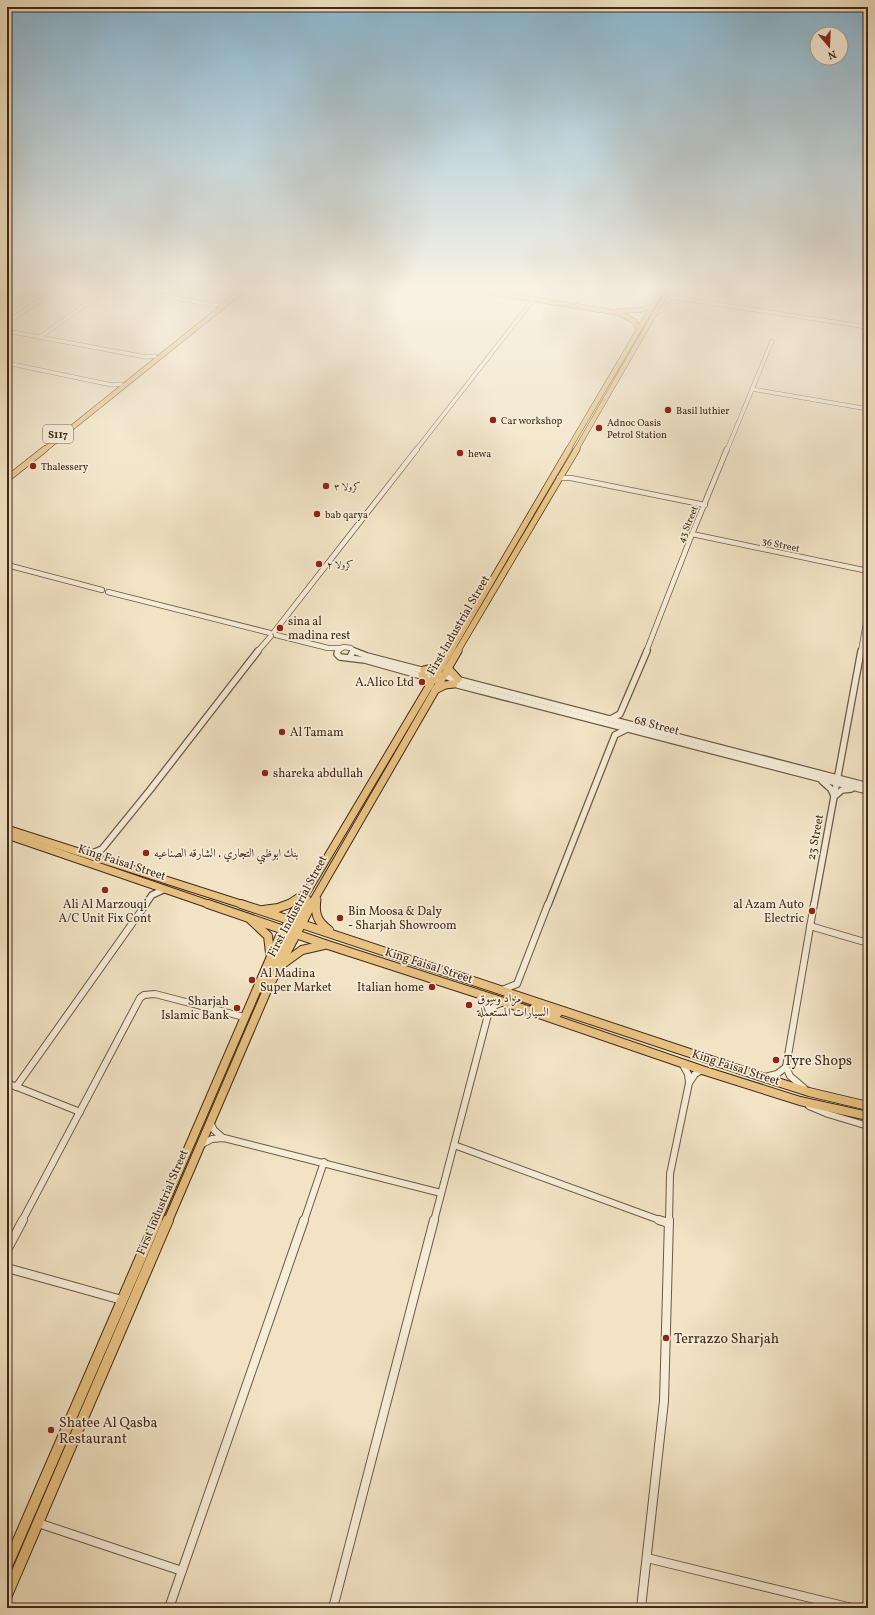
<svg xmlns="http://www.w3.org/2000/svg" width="875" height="1615" viewBox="0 0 875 1615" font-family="Vollkorn,Amiri,serif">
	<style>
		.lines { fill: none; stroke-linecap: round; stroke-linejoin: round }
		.minor-far4-casing { stroke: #6e5843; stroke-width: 4.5 }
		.minor-far3-casing { stroke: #6e5843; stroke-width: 6 }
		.minor-far2-casing { stroke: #6e5843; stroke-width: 8 }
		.minor-far1-casing { stroke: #6e5843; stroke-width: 8 }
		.minor-casing { stroke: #6e5843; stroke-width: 10 }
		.major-far4-casing { stroke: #422918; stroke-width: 5.5 }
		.major-far3-casing { stroke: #422918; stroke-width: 7 }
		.major-far2-casing { stroke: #422918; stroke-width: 9 }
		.major-far1-casing { stroke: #422918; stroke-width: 10 }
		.major-casing { stroke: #422918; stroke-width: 12 }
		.minor-far4 { stroke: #f6edd9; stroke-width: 3.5 }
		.minor-far3 { stroke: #f6edd9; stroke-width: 4.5 }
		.minor-far2 { stroke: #f6edd9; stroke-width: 5.5 }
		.minor-far1 { stroke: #f6edd9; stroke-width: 6 }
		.minor { stroke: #f6edd9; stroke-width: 8 }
		.major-far4 { stroke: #e8c282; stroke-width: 4.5 }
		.major-far3 { stroke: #e8c282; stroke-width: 5.5 }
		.major-far2 { stroke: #e8c282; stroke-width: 7 }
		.major-far1 { stroke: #e8c282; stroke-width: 8 }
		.major { stroke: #e8c282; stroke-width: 10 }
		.poi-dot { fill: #8f2418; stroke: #f6edd9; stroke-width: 1.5 }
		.labels { text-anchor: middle; stroke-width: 3.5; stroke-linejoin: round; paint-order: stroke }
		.far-poi-label { font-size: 10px; fill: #422918; stroke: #f6edd9; text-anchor: start }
		.far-street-label { font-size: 10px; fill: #422918; stroke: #f6edd9 }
		.shield { fill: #f6edd9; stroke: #786452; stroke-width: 1 }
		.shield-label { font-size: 11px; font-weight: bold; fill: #422918 }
		.poi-label { font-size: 12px; fill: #422918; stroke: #f6edd9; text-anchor: start }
		.street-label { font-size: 12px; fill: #422918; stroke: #f6edd9 }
		.near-poi-label { font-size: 14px; fill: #422918; stroke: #f6edd9; text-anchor: start }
	</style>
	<rect width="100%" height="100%" fill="#f1e3c4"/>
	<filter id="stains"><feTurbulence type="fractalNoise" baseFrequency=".005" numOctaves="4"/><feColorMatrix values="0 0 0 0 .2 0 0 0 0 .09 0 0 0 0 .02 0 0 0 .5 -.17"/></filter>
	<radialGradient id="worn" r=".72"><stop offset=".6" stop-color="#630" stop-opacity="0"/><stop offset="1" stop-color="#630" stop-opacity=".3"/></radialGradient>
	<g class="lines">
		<defs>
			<g id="minor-far4">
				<polyline points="116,287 213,305 221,304"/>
				<polyline points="669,297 861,326 868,329"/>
				<polyline points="647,308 660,287"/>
				<polyline points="657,312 662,310 675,287"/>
				<polyline points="7,322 60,287"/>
				<polyline points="7,331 146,357 155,356"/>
				<polyline points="40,337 110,287"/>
				<polyline points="867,351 865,349 868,337"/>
				<polyline points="7,363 112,385 121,384"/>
				<polyline points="752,389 868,409"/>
				<polyline points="416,450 533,300"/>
				<polyline points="727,450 772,341"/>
			</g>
			<g id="minor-far3">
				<polyline points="559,478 571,478 705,505"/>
				<polyline points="692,534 868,571"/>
				<polyline points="7,565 102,590"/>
				<polyline points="108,592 270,633"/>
				<polyline points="274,632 417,449"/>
				<polyline points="276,635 328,648 342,648"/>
				<polyline points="354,651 357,652"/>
				<polyline points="257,652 271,636"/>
				<polyline points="337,652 343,647 351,648 354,652"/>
				<polyline points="646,652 692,534 727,449"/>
				<polyline points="861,652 868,611"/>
			</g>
			<g id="minor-far2">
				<polyline points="338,651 337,654 340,657 365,660 436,680"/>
				<polyline points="354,651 367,656 868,786"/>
				<polyline points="350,657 353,651"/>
				<polyline points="450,683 868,791"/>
				<polyline points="611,719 620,714 647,651"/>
				<polyline points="822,781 831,789 834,796"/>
				<polyline points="835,796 842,790 851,789"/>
				<polyline points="88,855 102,849 150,790 258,651"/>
				<polyline points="145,905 152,895 165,889"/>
				<polyline points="548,905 615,735 627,729"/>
				<polyline points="814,905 861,651"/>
			</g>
			<g id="minor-far1">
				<polyline points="810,926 868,943"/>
				<polyline points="502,990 517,984 548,904"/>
				<polyline points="489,1011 496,1005 504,1002"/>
				<polyline points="765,1077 777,1074 786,1067"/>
				<polyline points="7,1083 80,1112"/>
				<polyline points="689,1083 695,1074 702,1070"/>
				<polyline points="16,1087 146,904"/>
				<polyline points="804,1088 790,1076 786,1067 814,904"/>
				<polyline points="809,1106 828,1114 868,1126"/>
				<polyline points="211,1124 214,1130 223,1138"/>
				<polyline points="202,1144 212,1139 224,1138 441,1193"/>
				<polyline points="454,1145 662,1221"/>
				<polyline points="22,1221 140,998 144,995 155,994 244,1017"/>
				<polyline points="304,1221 324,1162"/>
				<polyline points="434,1221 489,1011 483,996"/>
				<polyline points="669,1221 670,1174 689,1083 688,1074 682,1063"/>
			</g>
			<g id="minor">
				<polyline points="659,1220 668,1223"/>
				<polyline points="7,1250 23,1220"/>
				<polyline points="7,1268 122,1300"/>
				<polyline points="38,1523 182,1571"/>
				<polyline points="647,1558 852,1608"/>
				<polyline points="169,1608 304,1220"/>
				<polyline points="333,1608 434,1220"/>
				<polyline points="641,1608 664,1401 669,1220"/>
			</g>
			<g id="major-far4">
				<polyline points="456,287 619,313 634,321 639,329"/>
				<polyline points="619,311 640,310 654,305"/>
				<polyline points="44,450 247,287"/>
				<polyline points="568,450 664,287"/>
				<polyline points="576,450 670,287"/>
			</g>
			<g id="major-far3">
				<polyline points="7,479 45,449"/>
				<polyline points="450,652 569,449"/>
				<polyline points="457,652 577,449"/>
			</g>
			<g id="major-far2">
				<polyline points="448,668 458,679"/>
				<polyline points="424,670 442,666"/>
				<polyline points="422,675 430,685"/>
				<polyline points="435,690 445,685 454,684"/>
				<polyline points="7,829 244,905"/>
				<polyline points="7,835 211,905"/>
				<polyline points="287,905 301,896"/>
				<polyline points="299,905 450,651"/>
				<polyline points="304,905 307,899"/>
				<polyline points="311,905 458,651"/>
				<polyline points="316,905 317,900"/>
			</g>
			<g id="major-far1">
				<polyline points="208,904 328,945 504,1002 702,1070 800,1101 868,1116"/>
				<polyline points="241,904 762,1077 809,1092 868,1106"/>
				<path d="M316,904C315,916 319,923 329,930"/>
				<polyline points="263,910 278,908 289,904"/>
				<polyline points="250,919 268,936 270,953"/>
				<polyline points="294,925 305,904"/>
				<polyline points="284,963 302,950 324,945"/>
				<polyline points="268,988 268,979 287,940 290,926"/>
				<polyline points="534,1011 533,1009 535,1008 557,1014 559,1012"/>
				<polyline points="157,1221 279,938 299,904"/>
				<polyline points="168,1221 268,988 312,904"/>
			</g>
			<g id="major">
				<polyline points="7,1566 157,1220"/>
				<polyline points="7,1595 168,1220"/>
			</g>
		</defs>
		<!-- minor-far4 casing -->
		<use href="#minor-far4" class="minor-far4-casing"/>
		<!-- minor-far3 casing -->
		<use href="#minor-far3" class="minor-far3-casing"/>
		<!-- minor-far2 casing -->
		<use href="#minor-far2" class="minor-far2-casing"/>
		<!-- minor-far1 casing -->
		<use href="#minor-far1" class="minor-far1-casing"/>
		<!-- minor casing -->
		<use href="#minor" class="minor-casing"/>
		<!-- major-far4 casing -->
		<use href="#major-far4" class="major-far4-casing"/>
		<!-- major-far3 casing -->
		<use href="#major-far3" class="major-far3-casing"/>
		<!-- major-far2 casing -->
		<use href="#major-far2" class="major-far2-casing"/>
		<!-- major-far1 casing -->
		<use href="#major-far1" class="major-far1-casing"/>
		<!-- major casing -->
		<use href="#major" class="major-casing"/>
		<!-- minor-far4 -->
		<use href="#minor-far4" class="minor-far4"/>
		<!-- minor-far3 -->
		<use href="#minor-far3" class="minor-far3"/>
		<!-- minor-far2 -->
		<use href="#minor-far2" class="minor-far2"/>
		<!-- minor-far1 -->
		<use href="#minor-far1" class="minor-far1"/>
		<!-- minor -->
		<use href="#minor" class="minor"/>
		<!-- major-far4 -->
		<use href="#major-far4" class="major-far4"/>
		<!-- major-far3 -->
		<use href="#major-far3" class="major-far3"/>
		<!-- major-far2 -->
		<use href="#major-far2" class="major-far2"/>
		<!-- major-far1 -->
		<use href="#major-far1" class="major-far1"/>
		<!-- major -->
		<use href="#major" class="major"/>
	</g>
	<!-- sky -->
	<linearGradient id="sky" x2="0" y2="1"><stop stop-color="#89b8d4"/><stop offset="0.56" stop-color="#f9f2e4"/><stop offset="1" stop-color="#f9f2e4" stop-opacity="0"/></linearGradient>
	<rect width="875" height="514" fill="url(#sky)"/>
	<!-- markers -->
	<g class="poi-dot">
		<circle cx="668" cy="410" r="4"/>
		<circle cx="493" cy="420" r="4"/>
		<circle cx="599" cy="428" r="4"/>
		<circle cx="460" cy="453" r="4"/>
		<circle cx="33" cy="466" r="4"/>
		<circle cx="326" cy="486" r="4"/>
		<circle cx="317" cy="514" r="4"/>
		<circle cx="319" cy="564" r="4"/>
		<circle cx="280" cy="628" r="4"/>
		<circle cx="422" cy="682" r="4"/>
		<circle cx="282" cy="732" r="4"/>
		<circle cx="265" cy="773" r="4"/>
		<circle cx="146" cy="853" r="4"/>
		<circle cx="105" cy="890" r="4"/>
		<circle cx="812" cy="911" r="4"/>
		<circle cx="340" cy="918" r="4"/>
		<circle cx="252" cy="980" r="4"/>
		<circle cx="432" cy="987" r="4"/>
		<circle cx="469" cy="1005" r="4"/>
		<circle cx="237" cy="1008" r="4"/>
		<circle cx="776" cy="1060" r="4"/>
		<circle cx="666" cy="1338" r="4"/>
		<circle cx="51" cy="1430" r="4"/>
	</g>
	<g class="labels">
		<!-- far-poi labels -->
		<g class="far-poi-label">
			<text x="676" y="414">Basil luthier</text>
			<text x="501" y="424">Car workshop</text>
			<text x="607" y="426">Adnoc Oasis<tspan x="607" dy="12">Petrol Station</tspan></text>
			<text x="468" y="457">hewa</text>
			<text x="41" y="470">Thalessery</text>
			<text x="334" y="490">كرولا ٣</text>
			<text x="325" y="518">bab qarya</text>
			<text x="327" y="568">كرولا ٢</text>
		</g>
		<!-- far-street labels -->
		<g class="far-street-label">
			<text transform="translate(687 524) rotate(-68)" y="4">43 Street</text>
			<text transform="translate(781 544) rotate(12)" y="4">36 Street</text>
		</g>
		<!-- shield labels -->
		<rect class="shield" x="43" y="425" width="30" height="18" rx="3"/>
		<g class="shield-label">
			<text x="58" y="438">S117</text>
		</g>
		<!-- poi labels -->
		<g class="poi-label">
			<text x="288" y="625">sina al<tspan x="288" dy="14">madina rest</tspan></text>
			<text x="414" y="686" text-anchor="end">A.Alico Ltd</text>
			<text x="290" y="736">Al Tamam</text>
			<text x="273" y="777">shareka abdullah</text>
			<text x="154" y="857">بنك ابوظبي التجاري . الشارقه الصناعيه</text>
			<text x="105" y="908" text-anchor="middle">Ali Al Marzouqi<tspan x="105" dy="14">A/C Unit Fix Cont</tspan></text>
			<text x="804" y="908" text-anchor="end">al Azam Auto<tspan x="804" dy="14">Electric</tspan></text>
			<text x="348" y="915">Bin Moosa &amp; Daly<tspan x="348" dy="14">- Sharjah Showroom</tspan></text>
			<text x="260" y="977">Al Madina<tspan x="260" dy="14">Super Market</tspan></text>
			<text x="424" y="991" text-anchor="end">Italian home</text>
			<text x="477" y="1002">مزاد وسوق<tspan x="477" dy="14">السيارات المستعملة</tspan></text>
			<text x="229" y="1005" text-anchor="end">Sharjah<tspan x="229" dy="14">Islamic Bank</tspan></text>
		</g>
		<!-- street labels -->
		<g class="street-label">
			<text transform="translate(458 625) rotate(-60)" y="4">First Industrial Street</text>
			<text transform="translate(657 725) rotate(15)" y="4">68 Street</text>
			<text transform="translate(815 837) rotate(-79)" y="4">23 Street</text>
			<text transform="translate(122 862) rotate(18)" y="4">King Faisal Street</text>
			<text transform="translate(297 906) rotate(-62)" y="4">First Industrial Street</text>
			<text transform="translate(429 965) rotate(18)" y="4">King Faisal Street</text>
			<text transform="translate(736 1067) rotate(18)" y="4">King Faisal Street</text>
			<text transform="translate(162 1202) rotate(-67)" y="4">First Industrial Street</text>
		</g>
		<!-- near-poi labels -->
		<g class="near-poi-label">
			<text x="784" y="1065">Tyre Shops</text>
			<text x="674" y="1343">Terrazzo Sharjah</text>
			<text x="59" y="1427">Shatee Al Qasba<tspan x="59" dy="16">Restaurant</tspan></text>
		</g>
	</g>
	<!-- margin -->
	<rect width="875" height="1615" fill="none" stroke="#f1e3c4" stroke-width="24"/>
	<rect x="8" y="8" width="859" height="1599" fill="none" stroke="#422918" stroke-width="2"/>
	<rect x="12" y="12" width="851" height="1591" fill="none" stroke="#422918"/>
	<!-- north arrow -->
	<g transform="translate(829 46) rotate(161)"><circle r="19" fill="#f6edd9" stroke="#ae9f8c"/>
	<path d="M0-3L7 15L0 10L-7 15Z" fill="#8f2418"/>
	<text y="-6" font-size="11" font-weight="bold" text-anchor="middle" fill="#422918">N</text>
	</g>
	<rect width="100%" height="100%" filter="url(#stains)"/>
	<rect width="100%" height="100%" fill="url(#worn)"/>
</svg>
